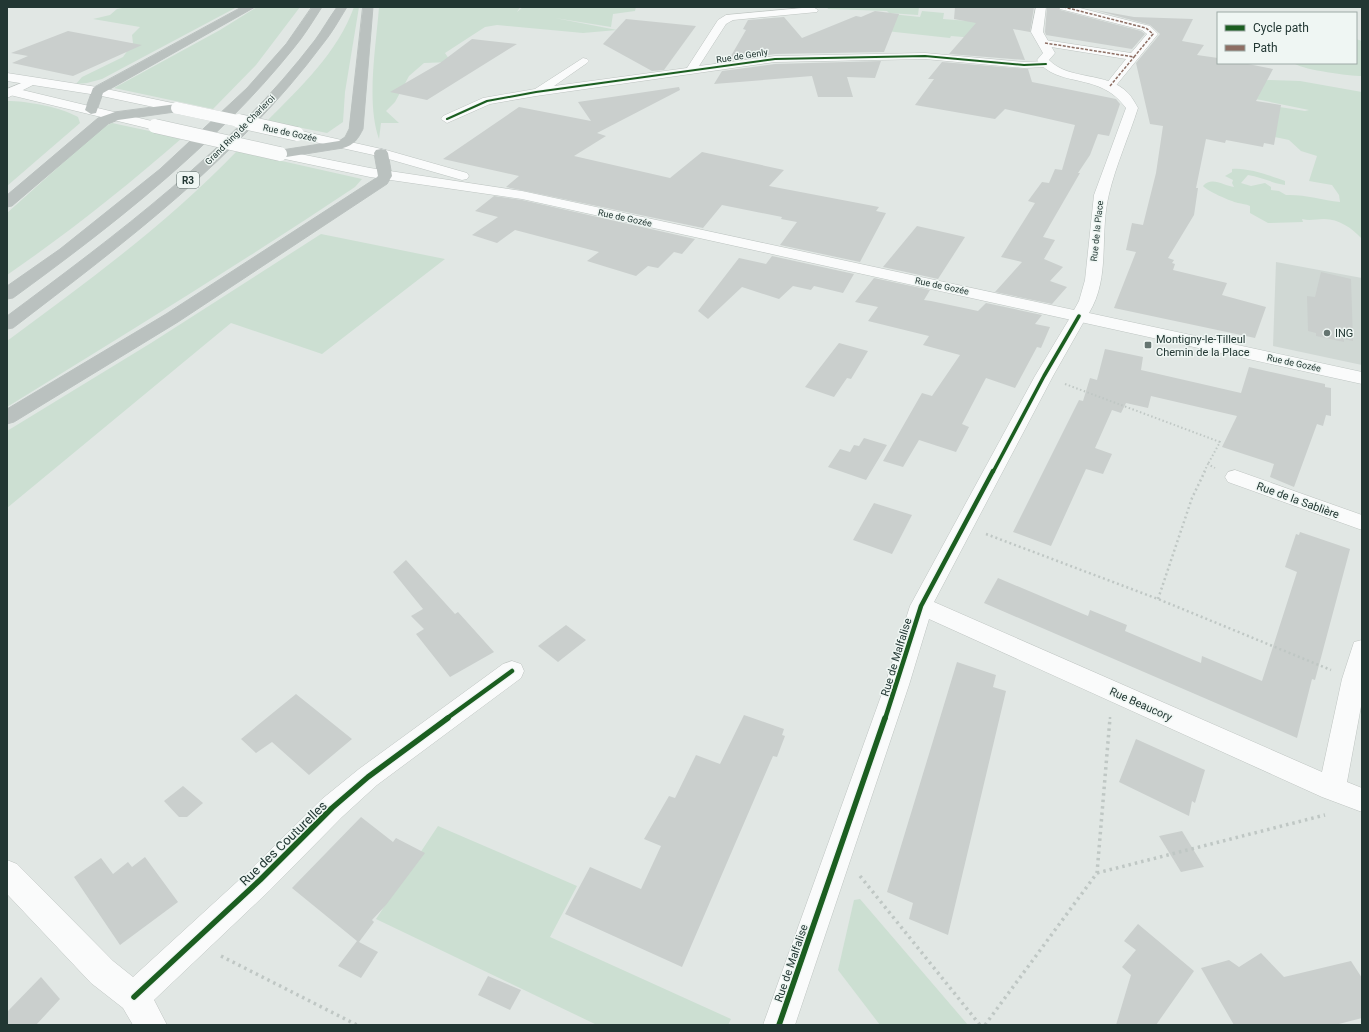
<svg xmlns="http://www.w3.org/2000/svg" width="1369" height="1032" viewBox="0 0 1369 1032" font-family="Roboto,sans-serif">
	<style>
		.built { fill: #d0d8d4 }
		.green { fill: #ccdfd2 }
		.building { fill: #cacfcd }
		.lines { fill: none; stroke-linecap: round; stroke-linejoin: round }
		.street-casing { stroke: #bec4c1; stroke-width: 1 }
		.secondary-casing { stroke: #bec5c2; stroke-width: 1 }
		.highway-casing { stroke: #bcc3c1; stroke-width: 1 }
		.path-far2 { stroke: #bfc7c4; stroke-width: 2; stroke-dasharray: 1.5 2.5; stroke-linecap: butt }
		.path-far1 { stroke: #bfc7c4; stroke-width: 2.5; stroke-dasharray: 2 3; stroke-linecap: butt }
		.path { stroke: #bfc7c4; stroke-width: 3.5; stroke-dasharray: 2.5 4; stroke-linecap: butt }
		.street { fill: #fafbfb; fill-rule: evenodd }
		.secondary { fill: #fafbfb; fill-rule: evenodd }
		.highway { fill: #bac1bf; fill-rule: evenodd }
		.secondary-bridge-far1-casing { stroke: #bec5c2; stroke-width: 12; stroke-linecap: butt }
		.secondary-bridge-casing { stroke: #bec5c2; stroke-width: 15; stroke-linecap: butt }
		.secondary-bridge-far1 { stroke: #fafbfb; stroke-width: 12 }
		.secondary-bridge { stroke: #fafbfb; stroke-width: 14 }
		.quiet { stroke: #8d6e63; stroke-width: 1.5; stroke-dasharray: 3 1.5; stroke-linecap: butt }
		.cycleway-far3-casing { stroke: #eff6f3; stroke-width: 3.5 }
		.cycleway-far2-casing { stroke: #eff6f3; stroke-width: 5.5 }
		.cycleway-far1-casing { stroke: #eff6f3; stroke-width: 7 }
		.cycleway-casing { stroke: #eff6f3; stroke-width: 8 }
		.cycleway-far3 { stroke: #1b5e20; stroke-width: 2 }
		.cycleway-far2 { stroke: #1b5e20; stroke-width: 3.5 }
		.cycleway-far1 { stroke: #1b5e20; stroke-width: 4.5 }
		.cycleway { stroke: #1b5e20; stroke-width: 5.5 }
		.poi-dot { fill: #657571; stroke: #eff6f3; stroke-width: 1.5 }
		.labels { text-anchor: middle; stroke-width: 3; stroke-linejoin: round; paint-order: stroke }
		.far-street-label { font-size: 9px; fill: #223733; stroke: #eff6f3 }
		.shield { fill: #eff6f3; stroke: #60706d; stroke-width: 1 }
		.shield-label { font-size: 10px; font-weight: bold; fill: #223733 }
		.poi-label { font-size: 11px; fill: #223733; stroke: #eff6f3; text-anchor: start }
		.street-label { font-size: 11px; fill: #223733; stroke: #eff6f3 }
		.near-street-label { font-size: 13px; fill: #223733; stroke: #eff6f3 }
	</style>
	<rect width="100%" height="100%" fill="#e1e7e4"/>
	<!-- built -->
	<polygon class="built" points="1276,262 1362,278 1362,365 1273,346"/>
	<!-- green -->
	<g class="green">
		<polygon points="127,7 237,7 102,79 87,83 76,84 82,77 123,57 133,43 132,35 140,27 93,19 110,15 117,9"/>
		<polygon points="257,7 300,7 256,65 213,109 114,88 220,30"/>
		<path d="M354,7H359L345,92L343,122L327,133L267,121C300,88 338,52 354,7Z"/>
		<path d="M379,7H520L517,12L523,7H636L635,11L613,14L611,27L555,18L617,30L583,33L497,25L485,27L445,53L451,62L424,63L409,76L395,102L386,111L399,123H381L379,139C366,102 376,47 379,7Z"/>
		<polygon points="827,7 919,7 918,15 889,13 887,11 828,9"/>
		<polygon points="922,11 944,13 943,19 981,22 975,38 951,36 950,38 886,31 891,14 920,17"/>
		<path d="M1356,39L1362,41V76C1349,76 1305,70 1295,64L1356,63Z"/>
		<path d="M1269,80L1300,81L1362,92V239C1352,228 1339,219 1324,219C1316,219 1310,221 1302,219L1303,222L1268,223L1250,213V206C1246,204 1242,204 1238,203C1230,201 1207,191 1203,186C1212,176 1224,186 1234,187L1232,183L1233,180L1225,176L1232,172V169C1246,167 1272,176 1285,181V185C1272,183 1261,177 1248,175L1241,183L1251,186L1265,183L1271,187V190L1279,191L1286,195C1303,194 1322,200 1340,202L1339,195L1332,185L1309,181L1317,156L1301,151L1289,140L1261,134L1221,98L1305,111L1309,110L1261,100L1175,88Z"/>
		<path d="M7,101C27,101 60,107 78,117L80,123L7,186Z"/>
		<path d="M112,123L182,138C126,187 68,233 7,275V213L103,127Z"/>
		<path d="M237,151L362,179L355,187C241,263 124,335 7,407V341C87,282 168,223 237,151Z"/>
		<polygon points="321,234 445,259 322,354 231,323 7,508 7,431 151,343"/>
		<polygon points="438,826 577,886 550,937 731,1019 728,1025 597,1025 376,919"/>
		<polygon points="860,899 968,1025 880,1025 838,970 854,900"/>
	</g>
	<!-- building -->
	<g class="building">
		<polygon points="955,7 1034,7 1030,32 1013,29 1025,60 949,54 976,23 954,19"/>
		<polygon points="1047,7 1058,7 1060,10 1141,31 1145,34 1132,49 1046,35 1045,32"/>
		<polygon points="1095,10 1134,17 1193,19 1182,41 1204,45 1197,55 1218,58 1218,63 1243,63 1273,69 1256,101 1281,105 1274,145 1264,143 1263,147 1226,140 1225,143 1206,139 1196,188 1198,188 1194,215 1168,258 1174,260 1172,263 1175,264 1173,270 1227,283 1222,295 1266,307 1255,338 1114,308 1136,252 1126,250 1132,223 1143,225 1156,173 1163,126 1150,124 1136,63 1160,34 1150,25"/>
		<polygon points="875,11 899,14 884,52 775,54 728,61 746,30 743,29 748,20 784,17 802,38 856,16 861,17"/>
		<polygon points="626,19 696,26 664,70 652,71 603,44"/>
		<polygon points="68,31 142,45 73,76 12,63 28,56 11,53"/>
		<polygon points="472,39 517,44 427,100 390,92 440,63"/>
		<polygon points="881,61 875,78 847,77 853,97 818,97 812,76 714,84 722,71 775,64"/>
		<polygon points="942,62 1028,69 1032,82 1116,99 1120,104 1109,136 1098,134 1090,155 1078,173 1080,173 1043,237 1055,240 1044,259 1063,267 1050,281 1067,287 1052,304 995,292 1022,262 1001,257 1035,203 1028,201 1042,182 1049,183 1055,169 1062,170 1075,125 1005,109 995,119 915,105 934,79 928,79"/>
		<polygon points="679,87 680,90 597,133 606,136 574,156 670,178 702,152 784,170 769,186 879,207 876,211 886,213 860,262 780,245 797,222 781,219 782,217 722,205 703,228 506,187 519,176 443,159 519,107 591,121 578,102"/>
		<polygon points="494,196 522,200 695,239 682,254 674,252 658,268 648,266 636,276 587,261 599,252 515,230 497,243 472,235 498,217 475,211"/>
		<polygon points="917,226 965,237 938,279 883,267"/>
		<polygon points="772,256 854,274 843,293 814,286 811,290 793,286 779,299 742,287 708,319 698,311 739,258 766,264"/>
		<polygon points="1321,272 1351,279 1353,341 1344,339 1344,342 1316,336 1316,333 1308,331 1307,296 1315,297"/>
		<polygon points="874,278 930,290 924,300 931,301 978,311 986,303 1042,315 1035,324 1050,327 1041,348 1037,347 1015,388 986,378 962,424 969,427 956,452 919,440 903,467 883,461 922,393 932,396 960,355 923,345 929,336 868,321 878,307 855,302"/>
		<polygon points="839,343 868,351 851,379 847,378 834,397 805,387"/>
		<polygon points="1105,349 1143,357 1141,370 1241,393 1249,367 1325,384 1325,387 1331,388 1331,416 1326,415 1323,426 1317,424 1294,487 1270,477 1274,464 1222,447 1237,416 1151,396 1148,408 1126,403 1121,413 1112,410 1095,448 1112,454 1103,474 1086,469 1051,546 1013,532 1079,400 1083,401 1090,378 1097,380"/>
		<polygon points="864,438 887,445 866,480 828,467 840,449 850,452 854,445 859,446"/>
		<polygon points="874,503 912,515 892,554 853,540"/>
		<polygon points="1300,532 1350,549 1315,680 1312,679 1297,738 984,603 998,578 1088,616 1090,610 1127,625 1125,631 1201,663 1202,656 1262,681 1297,572 1285,567 1296,534 1299,535"/>
		<polygon points="406,560 455,614 458,612 494,652 450,677 416,634 424,629 411,616 423,609 393,572"/>
		<polygon points="566,625 586,640 558,662 538,646"/>
		<polygon points="957,662 996,675 993,687 1006,691 948,935 909,919 913,903 887,892"/>
		<polygon points="296,694 352,739 309,775 272,742 256,753 241,739"/>
		<polygon points="744,715 784,729 782,735 785,736 777,757 773,756 682,967 565,914 590,867 641,889 661,846 644,839 669,796 675,798 696,755 720,764"/>
		<polygon points="1136,739 1205,770 1195,803 1192,801 1189,816 1119,782"/>
		<polygon points="183,786 203,803 187,817 179,817 164,801"/>
		<polygon points="361,817 393,842 396,838 425,853 386,905 372,920 374,922 359,942 378,952 361,978 338,966 357,941 292,888"/>
		<polygon points="1182,831 1204,867 1181,872 1159,836"/>
		<polygon points="145,857 178,902 120,945 74,877 101,858 113,874 128,862 132,867"/>
		<polygon points="1138,924 1194,971 1156,1025 1116,1025 1131,975 1122,967 1136,950 1124,941"/>
		<polygon points="1261,953 1284,977 1351,961 1362,978 1362,1018 1335,1025 1234,1025 1201,968 1229,960 1239,967"/>
		<polygon points="488,976 521,990 510,1010 478,995"/>
		<polygon points="41,977 60,999 36,1025 7,1025 7,1012"/>
	</g>
	<g class="lines">
		<defs>
			<g id="street">
				<polygon points="813,7 818,10 817,12 733,20 726,24 699,66 775,56 925,53 1024,62 1046,61 1052,64 1046,67 1024,68 925,59 775,62 536,96 490,104 447,123 441,119 443,116 483,98 535,89 583,58 587,59 589,61 587,63 554,86 687,68 718,20 726,15"/>
				<polygon points="1059,7 1076,7 1150,26 1158,34 1114,88 1106,88 1104,86 1106,84 1126,59 1045,46 1041,45 1040,43 1041,41 1045,40 1131,53 1147,34 1142,30 1060,9"/>
				<polygon points="31,79 35,80 37,82 35,84 7,98 7,89"/>
				<polygon points="1079,311 1085,312 1087,316 1053,376 934,602 1322,772 1342,679 1354,642 1362,640 1362,701 1347,782 1362,788 1362,812 1322,797 929,619 909,685 795,1025 763,1025 885,685 910,606 1035,376 1071,316 1073,312"/>
				<polygon points="1235,470 1362,515 1362,530 1228,482 1225,477 1228,472"/>
				<polygon points="512,661 521,664 524,671 521,678 377,785 342,817 270,890 154,1000 167,1025 133,1025 123,1008 91,983 7,894 7,860 17,864 113,961 133,977 250,870 322,799 359,769 503,664"/>
			</g>
			<g id="secondary">
				<path d="M1036,7H1046L1043,32L1055,53L1049,60C1069,81 1107,71 1128,93C1132,97 1135,103 1138,108C1129,136 1116,165 1109,194C1099,234 1111,277 1089,313L1362,372V384L522,199L370,177L280,158L275,157L273,154L275,151L280,150L370,168L522,191L1074,310L1079,301L1085,280L1094,195L1126,108C1100,71 1058,89 1037,60L1043,53L1031,32Z"/>
				<polygon points="7,73 97,87 177,104 183,108 177,112 97,95 7,81"/>
				<polygon points="14,88 160,123 162,126 160,129 155,130 10,95 8,92"/>
				<polygon points="297,130 386,150 467,173 469,176 467,179 462,180 378,156 292,137 290,134 292,131"/>
			</g>
			<g id="highway">
				<polygon points="242,7 255,7 103,93 96,113 91,114 85,110 93,88"/>
				<path d="M312,7H322C313,21 304,36 293,49C216,145 112,226 13,298L7,299V286L60,249L160,169L247,88L286,44Z"/>
				<path d="M337,7H347C339,20 332,33 322,45C238,158 124,243 13,328L7,329V316C117,234 231,150 315,40C323,29 329,18 337,7Z"/>
				<path d="M363,7H373L363,129C358,139 354,145 343,148L280,158L275,157L273,154L275,151L339,141L345,137L349,129Z"/>
				<polygon points="177,104 183,108 182,111 118,120 108,124 12,206 7,207 7,195 98,118 115,112"/>
				<polygon points="381,149 386,150 388,153 392,176 387,184 178,322 14,422 7,424 7,409 166,314 376,178 378,176 374,153 376,150"/>
			</g>
		</defs>
		<!-- street casing -->
		<use href="#street" class="street-casing"/>
		<!-- secondary casing -->
		<use href="#secondary" class="secondary-casing"/>
		<!-- highway casing -->
		<use href="#highway" class="highway-casing"/>
		<!-- path-far2 -->
		<g class="path-far2">
			<polyline points="1065,384 1220,442 1208,464"/>
			<polyline points="1204,472 1208,464 1215,468"/>
		</g>
		<!-- path-far1 -->
		<g class="path-far1">
			<polyline points="986,534 1158,599 1331,670"/>
			<polyline points="1158,599 1192,498 1205,471"/>
			<polyline points="1110,719 1110,716"/>
		</g>
		<!-- path -->
		<g class="path">
			<polyline points="1097,873 1325,815"/>
			<polyline points="860,876 980,1025"/>
			<polyline points="221,956 357,1025"/>
			<polyline points="985,1025 1097,873 1110,718"/>
		</g>
		<!-- street -->
		<use href="#street" class="street"/>
		<!-- secondary -->
		<use href="#secondary" class="secondary"/>
		<!-- highway -->
		<use href="#highway" class="highway"/>
		<defs>
			<polyline id="secondary-bridge-far1" points="177,108 243,122"/>
			<g id="secondary-bridge">
				<polyline points="239,121 297,134"/>
				<polyline points="155,126 280,154"/>
			</g>
		</defs>
		<!-- secondary-bridge-far1 casing -->
		<use href="#secondary-bridge-far1" class="secondary-bridge-far1-casing"/>
		<!-- secondary-bridge casing -->
		<use href="#secondary-bridge" class="secondary-bridge-casing"/>
		<!-- secondary-bridge-far1 -->
		<use href="#secondary-bridge-far1" class="secondary-bridge-far1"/>
		<!-- secondary-bridge -->
		<use href="#secondary-bridge" class="secondary-bridge"/>
		<!-- quiet -->
		<g class="quiet">
			<polyline points="1045,43 1134,57 1153,34 1146,28 1064,7"/>
			<polyline points="1110,86 1134,57"/>
		</g>
		<defs>
			<polyline id="cycleway-far3" points="447,119 487,101 536,92 775,59 925,56 1024,65 1046,64"/>
			<polyline id="cycleway-far2" points="993,472 1044,376 1079,316"/>
			<g id="cycleway-far1">
				<polyline points="446,719 512,671"/>
				<polyline points="885,719 921,606 993,471"/>
			</g>
			<g id="cycleway">
				<polyline points="134,997 260,880 332,808 368,777 448,718"/>
				<polyline points="779,1025 885,718"/>
			</g>
		</defs>
		<!-- cycleway-far3 casing -->
		<use href="#cycleway-far3" class="cycleway-far3-casing"/>
		<!-- cycleway-far2 casing -->
		<use href="#cycleway-far2" class="cycleway-far2-casing"/>
		<!-- cycleway-far1 casing -->
		<use href="#cycleway-far1" class="cycleway-far1-casing"/>
		<!-- cycleway casing -->
		<use href="#cycleway" class="cycleway-casing"/>
		<!-- cycleway-far3 -->
		<use href="#cycleway-far3" class="cycleway-far3"/>
		<!-- cycleway-far2 -->
		<use href="#cycleway-far2" class="cycleway-far2"/>
		<!-- cycleway-far1 -->
		<use href="#cycleway-far1" class="cycleway-far1"/>
		<!-- cycleway -->
		<use href="#cycleway" class="cycleway"/>
	</g>
	<!-- markers -->
	<g class="poi-dot">
		<circle cx="1327" cy="333" r="4"/>
		<rect x="1144" y="341" width="8" height="8" rx="2"/>
	</g>
	<g class="labels">
		<!-- far-street labels -->
		<g class="far-street-label">
			<text transform="translate(742 56) rotate(-9)" y="3">Rue de Genly</text>
			<text transform="translate(240 130) rotate(-45)" y="3">Grand Ring de Charleroi</text>
			<text transform="translate(290 133) rotate(12)" y="3">Rue de Gozée</text>
			<text transform="translate(625 218) rotate(12)" y="3">Rue de Gozée</text>
			<text transform="translate(1097 231) rotate(-84)" y="3">Rue de la Place</text>
			<text transform="translate(942 286) rotate(12)" y="3">Rue de Gozée</text>
			<text transform="translate(1294 363) rotate(12)" y="3">Rue de Gozée</text>
		</g>
		<!-- shield labels -->
		<rect class="shield" x="177" y="172" width="22" height="16" rx="3"/>
		<g class="shield-label">
			<text x="188" y="184">R3</text>
		</g>
		<!-- poi labels -->
		<g class="poi-label">
			<text x="1335" y="337">ING</text>
			<text x="1156" y="343">Montigny-le-Tilleul<tspan x="1156" dy="13">Chemin de la Place</tspan></text>
		</g>
		<!-- street labels -->
		<g class="street-label">
			<text transform="translate(1298 500) rotate(20)" y="4">Rue de la Sablière</text>
			<text transform="translate(896 657) rotate(-73)" y="4">Rue de Malfalise</text>
			<text transform="translate(1141 704) rotate(24)" y="4">Rue Beaucory</text>
			<text transform="translate(791 963) rotate(-71)" y="4">Rue de Malfalise</text>
		</g>
		<!-- near-street labels -->
		<g class="near-street-label">
			<text transform="translate(283 843) rotate(-44)" y="5">Rue des Couturelles</text>
		</g>
	</g>
	<!-- border -->
	<rect width="1369" height="1032" fill="none" stroke="#223733" stroke-width="16"/>
	<!-- legend -->
	<rect x="1217" y="12" width="140" height="52" fill="#eff6f3" stroke="#9daaa6"/>
	<rect x="1225" y="25" width="20" height="6" fill="#1b5e20" stroke="#9daaa6"/>
	<text x="1253" y="32" font-size="12" fill="#223733">Cycle path</text>
	<rect x="1225" y="45" width="20" height="6" fill="#8d6e63" stroke="#9daaa6"/>
	<text x="1253" y="52" font-size="12" fill="#223733">Path</text>
</svg>
